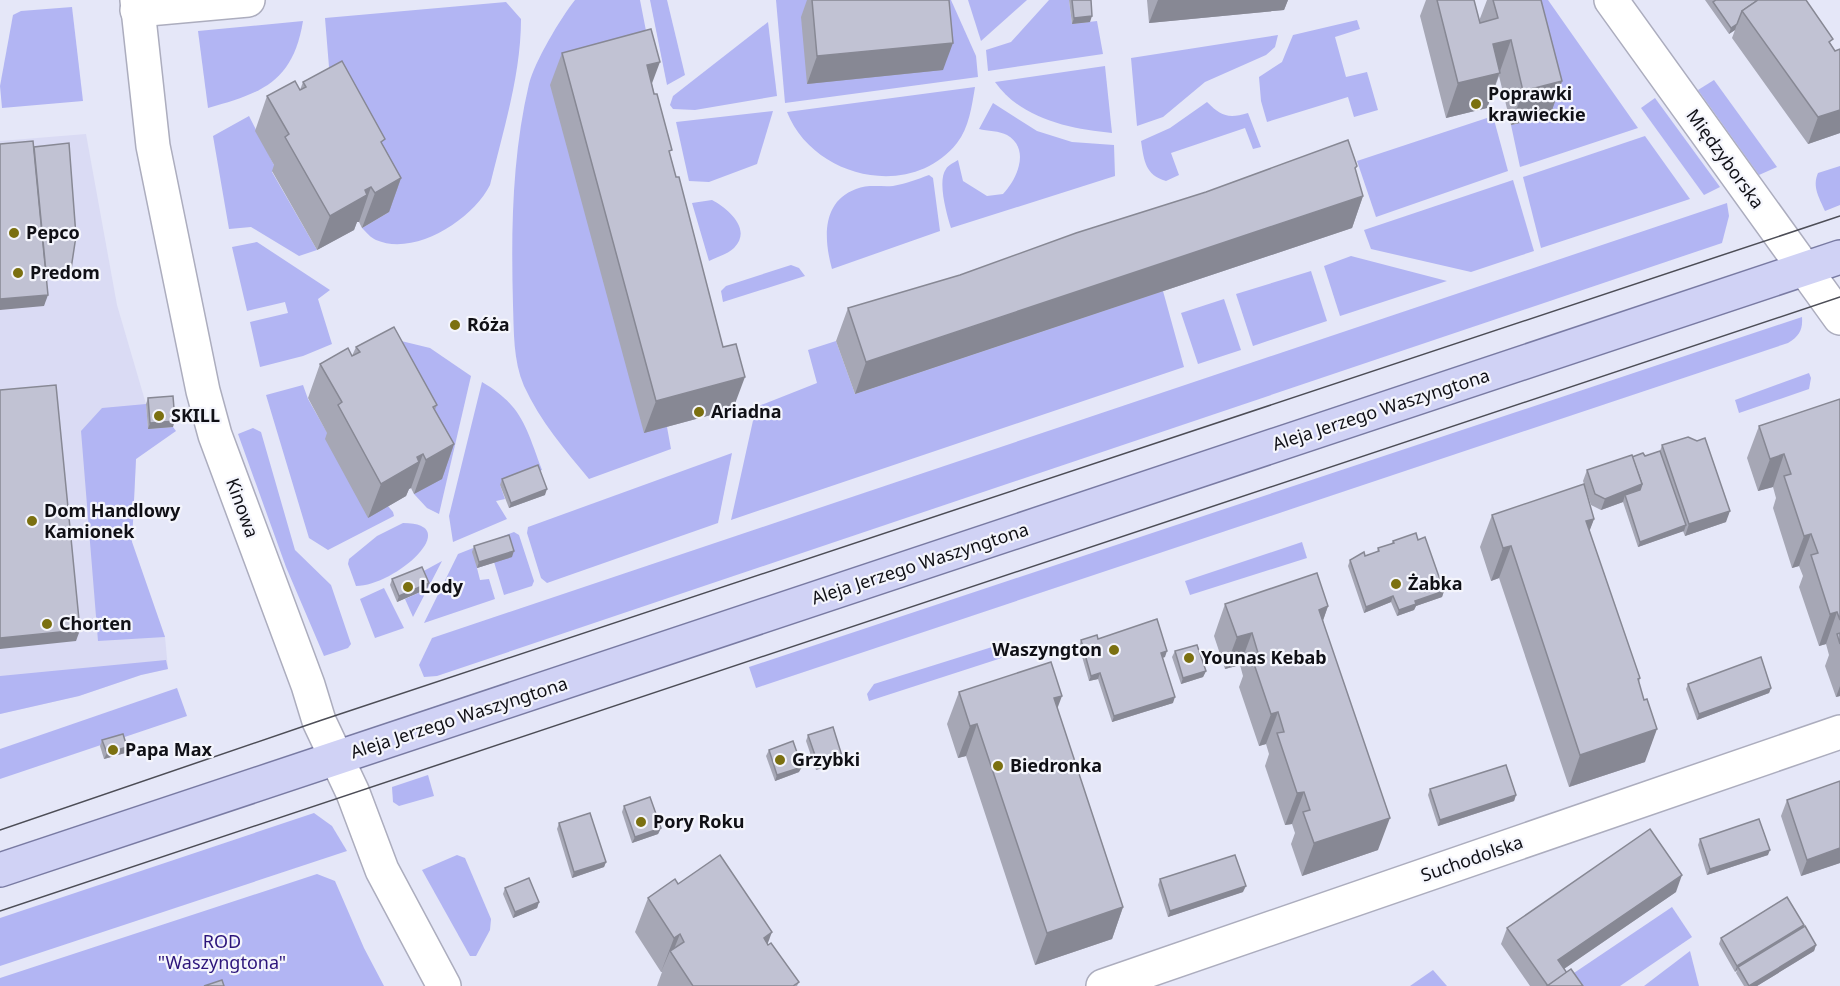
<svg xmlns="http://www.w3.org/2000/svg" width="1840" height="986" viewBox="0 0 1840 986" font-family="'Noto Sans',sans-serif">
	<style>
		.built { fill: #dadbf4 }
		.green { fill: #b2b5f3 }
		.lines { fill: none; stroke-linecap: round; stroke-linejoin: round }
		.minor-casing { stroke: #acadbe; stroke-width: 36 }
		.major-casing { stroke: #797ba3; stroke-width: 36 }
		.minor { stroke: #fff; stroke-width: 33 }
		.major { stroke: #d0d2f5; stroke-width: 33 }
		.tram { stroke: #4c4d56; stroke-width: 1.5 }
		.wall { fill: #a6a7b5 }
		.shaded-wall { fill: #878894 }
		.building { fill: #c1c2d3; stroke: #878894; stroke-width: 1.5 }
		.poi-dot { fill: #7b7010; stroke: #f4f5fc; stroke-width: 2 }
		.labels { text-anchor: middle; stroke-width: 4.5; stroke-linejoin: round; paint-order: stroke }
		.poi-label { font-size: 18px; font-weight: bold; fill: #101016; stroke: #f4f5fc; text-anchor: start }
		.street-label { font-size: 18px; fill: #101016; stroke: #f4f5fc }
		.park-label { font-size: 18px; fill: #2c157b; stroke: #f4f5fc }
	</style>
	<rect width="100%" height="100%" fill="#e5e7f8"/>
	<!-- built -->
	<polygon class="built" points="86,134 117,305 146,404 148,429 154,446 136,459 132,542 165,637 168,669 141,675 79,696 0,714 0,141"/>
	<!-- green -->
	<g class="green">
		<path d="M575,0H640L647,36L667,427L671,449L589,479C565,450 540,421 524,386C513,360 514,332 513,305C511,231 512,156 529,84C535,61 560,19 575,0Z"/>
		<polygon points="650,0 667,0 685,75 667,85"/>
		<polygon points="776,0 951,0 976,56 978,77 785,103"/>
		<polygon points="968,0 1027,0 981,41"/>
		<polygon points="1049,0 1069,0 1072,24 1097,21 1103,54 988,71 986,50 1011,42"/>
		<polygon points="1494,0 1548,0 1638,128 1520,167 1511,125 1550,115"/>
		<path d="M506,2L521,19C521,75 503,131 490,185C473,219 415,257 376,240C371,238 366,232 362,228L389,212L358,114L329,67L325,18Z"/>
		<polygon points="72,7 83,101 2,108 0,86 13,15 21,11"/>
		<polygon points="1357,20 1360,29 1335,37 1346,77 1367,72 1378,110 1354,117 1348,97 1267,122 1261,101 1259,77 1282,62 1293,35"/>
		<path d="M303,21C293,82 262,93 208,108L198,31Z"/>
		<polygon points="768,22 777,96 695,110 673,109 670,105 673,96"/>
		<polygon points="1278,35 1275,47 1266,55 1205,82 1163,117 1137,126 1131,58"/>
		<path d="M1105,66L1112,133C1070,129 1021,119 995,82Z"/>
		<polygon points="1714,80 1777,167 1759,175 1698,90"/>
		<path d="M975,87C972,105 969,128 957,143C911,201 813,178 787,112Z"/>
		<polygon points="1655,98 1720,187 1704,195 1641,108"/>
		<path d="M1207,102C1221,116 1228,119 1248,113L1261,147L1253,149L1245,128L1171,153L1179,175L1166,181C1145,175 1144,160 1141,141L1170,128Z"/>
		<path d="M993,103L1037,131L1072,142L1114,145L1115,176L951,228C947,215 937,181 946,169C948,165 955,162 958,160L963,181L987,196L1003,194C1017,179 1031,149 1007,135C1000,131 987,131 979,129Z"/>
		<polygon points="773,111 757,164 709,182 689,181 676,122"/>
		<polygon points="249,116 276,169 272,172 317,250 299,256 251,227 229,229 213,136"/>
		<polygon points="1493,116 1508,171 1376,217 1357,161"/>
		<polygon points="1645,136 1690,199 1541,248 1523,177"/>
		<path d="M1840,166V205L1825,211C1819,197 1812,187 1818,173Z"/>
		<path d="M929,175L933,178L940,231L832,269C824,240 821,202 856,189C868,184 881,187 893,186C905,184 918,179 929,175Z"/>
		<polygon points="1513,180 1534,251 1471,272 1371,249 1364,230"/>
		<path d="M712,200C727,208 753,229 734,248C728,254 717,257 709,261L692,203Z"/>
		<polygon points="1727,203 1729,216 1722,243 437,676 424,677 419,665 432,638"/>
		<polygon points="257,242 330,290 318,299 332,344 303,356 260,367 250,322 288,313 285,302 247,311 232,247"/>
		<polygon points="1351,256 1447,281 1340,316 1324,266"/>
		<polygon points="791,265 799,268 805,276 723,302 721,291 726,286"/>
		<polygon points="1311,271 1327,321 1253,346 1236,294"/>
		<polygon points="1163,291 1184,367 731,520 756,407 817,383 808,350 836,341 855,394"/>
		<polygon points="1224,299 1241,350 1198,364 1181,313"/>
		<path d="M1802,317C1803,330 1799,336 1788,343L756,688L749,667Z"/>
		<polygon points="393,339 430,348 471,376 439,514 427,508 414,494"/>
		<polygon points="1809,373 1811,378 1809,389 1739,413 1735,400"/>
		<path d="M482,382C523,406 526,428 542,470L500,485L505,499L496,501L507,519L453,542L449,516Z"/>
		<polygon points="303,385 308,399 329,436 393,512 394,516 328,550 309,538 266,395"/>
		<polygon points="146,404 148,429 173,427 176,431 136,459 132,542 165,637 98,641 81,431 102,408"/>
		<polygon points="253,428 261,432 295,550 331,585 351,644 348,648 324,656 286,567 238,434"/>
		<polygon points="732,453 718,523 547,583 541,578 527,533 528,527"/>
		<path d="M403,523C466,523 395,586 356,586L348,564L349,559L377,536Z"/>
		<polygon points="514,532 519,535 534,581 532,586 504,595 494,562 477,568 480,580 489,579 495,599 424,623 458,554"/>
		<polygon points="1302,542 1307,558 1190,595 1185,581"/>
		<polygon points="442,561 413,617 405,599 427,589 420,573"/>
		<polygon points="384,588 404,628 375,638 360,599"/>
		<polygon points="1008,642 1014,646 1017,653 869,701 867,694 874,684"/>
		<polygon points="166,660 168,669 141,675 79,696 0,714 0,676"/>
		<polygon points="177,688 187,716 0,779 0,749"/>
		<polygon points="428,775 434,796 399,806 393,802 392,787"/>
		<polygon points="314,813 332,826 347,851 0,966 0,918"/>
		<polygon points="457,855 465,858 491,919 490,930 476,956 470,956 422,870"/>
		<polygon points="317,874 335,881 364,948 384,986 0,986 0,978"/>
		<polygon points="1672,907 1692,937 1620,986 1574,986 1568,977"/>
		<polygon points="1690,951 1699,986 1644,986"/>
		<polygon points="1433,970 1447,986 1410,986"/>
	</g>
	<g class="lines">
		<defs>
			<g id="minor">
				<polyline points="137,0 153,146 203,391 215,435 308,685 319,721 353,793 382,870 444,986"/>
				<polyline points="1611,0 1840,318"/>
				<polyline points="137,10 248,0"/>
				<polyline points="1103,986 1840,732"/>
			</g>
			<polyline id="major" points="0,870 1840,257"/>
		</defs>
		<!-- minor casing -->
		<use href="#minor" class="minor-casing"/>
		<!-- major casing -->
		<use href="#major" class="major-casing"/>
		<!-- minor -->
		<use href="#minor" class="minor"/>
		<!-- major -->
		<use href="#major" class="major"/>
		<!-- tram -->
		<g class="tram">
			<polyline points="0,830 319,721 1840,216"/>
			<polyline points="0,911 1840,297"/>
		</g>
	</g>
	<!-- wall -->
	<g class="wall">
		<polygon points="807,0 949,0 943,70 807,84 801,17"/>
		<polygon points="1069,0 1091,0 1090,22 1072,24"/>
		<polygon points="1147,0 1288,0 1284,10 1149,23"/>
		<polygon points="1426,0 1474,0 1479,21 1487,0 1541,0 1562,81 1550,116 1511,125 1499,76 1487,108 1446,118 1420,16"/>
		<polygon points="1705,0 1806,0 1835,51 1840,49 1840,133 1808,144 1732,38 1735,30 1729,34"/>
		<polygon points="562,53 652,84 670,155 733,409 644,433 550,85"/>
		<polygon points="303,82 383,145 401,178 389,212 362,228 359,222 357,222 354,230 317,250 272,171 274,165 255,131 267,96 300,90"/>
		<polygon points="1357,166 1355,170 1363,196 1352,228 855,394 836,341 848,308"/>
		<polygon points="356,347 437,405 435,410 454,444 442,479 414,494 411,488 409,489 406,496 368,518 325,439 327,433 308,398 320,364 352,356"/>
		<polygon points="148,398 173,427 148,429 146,404"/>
		<polygon points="1840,399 1840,696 1836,697 1825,666 1829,655 1826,644 1819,646 1799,587 1803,576 1799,566 1792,568 1773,508 1776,498 1773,487 1758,491 1747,458 1759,426"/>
		<polygon points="1662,445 1726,522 1685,536 1683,531 1638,547 1623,502 1601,510 1591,505 1583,481 1587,470 1632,457 1645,456 1660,451"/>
		<polygon points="502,479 545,495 509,508 500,485"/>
		<polygon points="1492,515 1594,519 1589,531 1640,678 1639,682 1645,762 1569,787 1499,578 1491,581 1480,547"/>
		<polygon points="1418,540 1444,591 1442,597 1416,606 1414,610 1397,616 1391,602 1364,613 1348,566 1350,560 1377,552 1378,548 1391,544 1393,541"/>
		<polygon points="474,546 512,557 477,568 472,552"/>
		<polygon points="392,579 427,589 397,602 390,585"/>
		<polygon points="1225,604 1328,606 1323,620 1378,850 1302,876 1291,844 1295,833 1292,824 1285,825 1265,766 1269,754 1266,744 1259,746 1239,687 1243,676 1240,665 1225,669 1214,636"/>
		<polygon points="1098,639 1165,657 1162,658 1173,703 1112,722 1098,679 1089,681 1079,646 1081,640"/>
		<polygon points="1175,651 1206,671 1203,677 1181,684 1172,657"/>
		<polygon points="1688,684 1771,688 1769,693 1697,720 1686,689"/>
		<polygon points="959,692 1057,708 1123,907 1112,939 1035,965 966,756 958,758 947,724"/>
		<polygon points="808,735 840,762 816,770 806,741"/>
		<polygon points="102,740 127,747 125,753 104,759 100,746"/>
		<polygon points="769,750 799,772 775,781 766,756"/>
		<polygon points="1840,781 1840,863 1801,876 1781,816 1787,800"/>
		<polygon points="1430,789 1516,795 1514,801 1438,826 1428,795"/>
		<polygon points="624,806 661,828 658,834 632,843 622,812"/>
		<polygon points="559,823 606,862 604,867 572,878 557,829"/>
		<polygon points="1700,839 1768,855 1707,875 1698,845"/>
		<polygon points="1160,879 1243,892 1168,917 1158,885"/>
		<polygon points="678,884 768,944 799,982 797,986 657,986 662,972 661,972 635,932 648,898"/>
		<polygon points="505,888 539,902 537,908 513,918 503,894"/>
		<polygon points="1676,892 1564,969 1567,973 1583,986 1530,986 1501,944 1507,928"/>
		<polygon points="1804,925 1803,928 1816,945 1814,951 1757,986 1744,986 1736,973 1737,970 1735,972 1719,944 1721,938"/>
	</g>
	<!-- shaded-wall -->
	<g class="shaded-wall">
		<polygon points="1158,0 1288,0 1284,10 1149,23"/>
		<polygon points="1092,16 1090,22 1072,24 1074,18"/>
		<polygon points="1737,24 1735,30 1729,34 1731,28"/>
		<polygon points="1511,40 1487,108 1446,118 1458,83 1493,44"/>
		<polygon points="953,43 943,70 807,84 817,56"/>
		<polygon points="660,62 648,94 647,65"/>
		<polygon points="1562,81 1550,116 1511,125 1523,91"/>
		<polygon points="1840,110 1840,133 1808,144 1818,117"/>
		<polygon points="401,178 389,212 362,228 375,193"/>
		<polygon points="371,187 359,222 357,222 354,230 317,250 330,216 365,190"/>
		<polygon points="1363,196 1352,228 855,394 866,362"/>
		<polygon points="71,269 69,275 41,278 43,272"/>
		<polygon points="48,295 44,306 0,310 0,299"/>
		<polygon points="745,377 733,409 644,433 656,401"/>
		<polygon points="175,421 173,427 148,429 150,423"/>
		<polygon points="454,444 442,479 414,494 426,460"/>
		<polygon points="423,454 411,488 409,489 406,496 368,518 381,484 417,457"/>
		<polygon points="1784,454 1773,487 1758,491 1770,459"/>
		<polygon points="1642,484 1638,496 1625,495 1623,502 1601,510 1605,499"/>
		<polygon points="547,489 545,495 509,508 511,503"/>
		<polygon points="1730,511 1726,522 1685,536 1689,524"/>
		<polygon points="1594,519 1582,551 1586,521"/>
		<polygon points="1686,525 1684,531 1638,547 1640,542"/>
		<polygon points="1811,534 1799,566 1792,568 1804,536"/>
		<polygon points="1511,546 1499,578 1491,581 1503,548"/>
		<polygon points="514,551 512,557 477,568 479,562"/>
		<polygon points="429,583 427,589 397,602 399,596"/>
		<polygon points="1444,591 1442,597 1416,606 1414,610 1397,616 1399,610 1415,601"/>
		<polygon points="1393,596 1391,602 1364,613 1366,607"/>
		<polygon points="1328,606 1317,638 1319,610"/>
		<polygon points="1837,612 1826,644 1819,646 1830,614"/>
		<polygon points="80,630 76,641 0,649 0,638"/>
		<polygon points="1252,633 1240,665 1225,669 1237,637"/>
		<polygon points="1167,651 1165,657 1158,659 1161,653"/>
		<polygon points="1206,671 1203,677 1181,684 1183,678"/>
		<polygon points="1100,673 1098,679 1089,681 1091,676"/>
		<polygon points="1840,686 1840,696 1836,697"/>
		<polygon points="1771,688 1769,693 1697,720 1699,714"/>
		<polygon points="1062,696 1050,728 1054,698"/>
		<polygon points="1175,697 1173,703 1112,722 1114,716"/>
		<polygon points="1278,712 1266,744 1259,746 1271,714"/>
		<polygon points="977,724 966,756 958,758 970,726"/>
		<polygon points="1657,729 1645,762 1569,787 1580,755"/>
		<polygon points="127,747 125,753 104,759 107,753"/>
		<polygon points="842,756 840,762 816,770 818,764"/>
		<polygon points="802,767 799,772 775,781 777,775"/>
		<polygon points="1304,792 1292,824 1285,825 1297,793"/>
		<polygon points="1516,795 1514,801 1438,826 1440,820"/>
		<polygon points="1390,818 1378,850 1302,876 1314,843"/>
		<polygon points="661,828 658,834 632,843 635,837"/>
		<polygon points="1840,848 1840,863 1801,876 1807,860"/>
		<polygon points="1770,850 1768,855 1707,875 1710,869"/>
		<polygon points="606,862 604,867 572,878 574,872"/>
		<polygon points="1682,875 1676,892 1552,977 1558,960"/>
		<polygon points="1246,886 1243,892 1168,917 1170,911"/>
		<polygon points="539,902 537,908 513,918 515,912"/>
		<polygon points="1123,907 1112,939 1035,965 1047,933"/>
		<polygon points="1804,925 1802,930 1738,967 1737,970 1735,972 1737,966"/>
		<polygon points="772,932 759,967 764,938"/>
		<polygon points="680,934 672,954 670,951 661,972 674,938"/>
		<polygon points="1816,945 1814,951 1757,986 1749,986"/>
	</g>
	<!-- building -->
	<g class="building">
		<polygon points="812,0 949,0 953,43 817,56"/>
		<polygon points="1072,0 1091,0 1092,16 1074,18"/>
		<polygon points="1437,0 1474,0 1480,23 1498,18 1493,0 1541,0 1562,81 1523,91 1511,40 1493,44 1500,73 1458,83"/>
		<polygon points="1716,0 1758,0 1742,11 1737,24 1731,28 1713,2"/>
		<polygon points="1758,0 1806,0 1833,39 1829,42 1835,51 1840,49 1840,110 1818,117 1742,11"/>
		<polygon points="651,29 660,62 647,65 654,94 657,94 672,150 669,151 676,177 679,177 723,347 736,344 745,377 656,401 562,53"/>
		<polygon points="342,61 385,139 381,142 401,178 375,193 371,187 365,190 367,195 330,216 285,137 289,134 267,96 295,81 300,90 306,87 303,82"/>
		<polygon points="1348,140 1357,166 1355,168 1363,196 866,362 848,308 960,275 1076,233 1206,192"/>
		<polygon points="33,141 48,295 0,299 0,144"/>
		<polygon points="69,143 76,236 71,269 46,272 34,147"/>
		<polygon points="394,327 437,405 433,407 454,444 426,460 423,454 417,457 419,462 381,484 338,405 342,402 320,364 348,348 352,356 360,352 356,347"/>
		<polygon points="56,385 80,630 0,638 0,390"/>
		<polygon points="173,396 175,421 150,423 148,398"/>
		<polygon points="1840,399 1840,620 1837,612 1830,614 1811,555 1818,553 1811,534 1804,536 1784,476 1791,474 1784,454 1770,459 1759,426"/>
		<polygon points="1688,437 1697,441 1705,438 1730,511 1689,524 1662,445"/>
		<polygon points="1660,451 1686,525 1640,542 1625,495 1640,490 1642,484 1632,457 1643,453 1645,456"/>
		<polygon points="1632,455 1642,484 1605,499 1595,494 1587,470"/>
		<polygon points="538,465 547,489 511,503 502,479"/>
		<polygon points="1584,484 1594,519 1586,521 1640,678 1638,679 1644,700 1647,699 1657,729 1580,755 1511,546 1503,548 1492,515"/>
		<polygon points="1416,533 1418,540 1425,537 1444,591 1415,601 1416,604 1399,610 1393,596 1366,607 1350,560 1364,552 1365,556 1379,551 1378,548 1394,543 1393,541"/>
		<polygon points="509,535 514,551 479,562 474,546"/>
		<polygon points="422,567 429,583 399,596 392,579"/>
		<polygon points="1317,573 1328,606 1319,610 1390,818 1314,843 1303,812 1310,810 1304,792 1297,793 1277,733 1284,732 1278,712 1271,714 1251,655 1258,653 1252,633 1237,637 1225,604"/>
		<polygon points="1157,619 1167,651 1161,653 1175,697 1114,716 1100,673 1091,676 1081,640 1097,635 1098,639"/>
		<polygon points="1840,633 1840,644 1837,634"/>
		<polygon points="1197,645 1206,671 1183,678 1175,651"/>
		<polygon points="1761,657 1771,688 1699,714 1688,684"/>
		<polygon points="1051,662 1062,696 1054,698 1123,907 1047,933 977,724 970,726 959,692"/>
		<polygon points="833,727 842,756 818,764 808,735"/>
		<polygon points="123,734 127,747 107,753 102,740"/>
		<polygon points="793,741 802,767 777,775 769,750"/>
		<polygon points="1506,765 1516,795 1440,820 1430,789"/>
		<polygon points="1840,781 1840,848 1807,860 1787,800"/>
		<polygon points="650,797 661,828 635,837 624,806"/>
		<polygon points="590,813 606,862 574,872 559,823"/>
		<polygon points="1759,819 1770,850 1710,869 1700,839"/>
		<polygon points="1650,829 1682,875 1558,960 1567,973 1548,986 1507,928"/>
		<polygon points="720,855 772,932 764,938 768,945 771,943 799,982 793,986 693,986 670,951 684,942 680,934 674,938 648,898 675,879 678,884"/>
		<polygon points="1235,855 1246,886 1170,911 1160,879"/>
		<polygon points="529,878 539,902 515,912 505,888"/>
		<polygon points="1787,897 1804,925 1737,966 1721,938"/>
		<polygon points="1805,926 1816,945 1749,986 1738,967"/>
		<polygon points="1571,969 1583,986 1547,986"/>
		<polygon points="222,980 224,986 204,986"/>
	</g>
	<!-- markers -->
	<g class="poi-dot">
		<circle cx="1476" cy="104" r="6"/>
		<circle cx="14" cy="233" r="6"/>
		<circle cx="18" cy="273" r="6"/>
		<circle cx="455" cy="325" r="6"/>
		<circle cx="699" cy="412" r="6"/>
		<circle cx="159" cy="416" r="6"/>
		<circle cx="32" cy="521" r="6"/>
		<circle cx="1396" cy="584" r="6"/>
		<circle cx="408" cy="587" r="6"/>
		<circle cx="47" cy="624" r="6"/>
		<circle cx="1114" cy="650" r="6"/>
		<circle cx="1189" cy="658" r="6"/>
		<circle cx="113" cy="750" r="6"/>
		<circle cx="780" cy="760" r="6"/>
		<circle cx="998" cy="766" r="6"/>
		<circle cx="641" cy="822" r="6"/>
	</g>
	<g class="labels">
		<!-- poi labels -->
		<g class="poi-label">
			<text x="1488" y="100">Poprawki<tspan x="1488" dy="21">krawieckie</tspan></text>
			<text x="26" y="239">Pepco</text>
			<text x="30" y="279">Predom</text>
			<text x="467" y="331">Róża</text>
			<text x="711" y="418">Ariadna</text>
			<text x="171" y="422">SKILL</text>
			<text x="44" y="517">Dom Handlowy<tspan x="44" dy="21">Kamionek</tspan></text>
			<text x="1408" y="590">Żabka</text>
			<text x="420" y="593">Lody</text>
			<text x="59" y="630">Chorten</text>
			<text x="1102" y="656" text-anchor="end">Waszyngton</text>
			<text x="1201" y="664">Younas Kebab</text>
			<text x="125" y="756">Papa Max</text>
			<text x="792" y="766">Grzybki</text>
			<text x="1010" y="772">Biedronka</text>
			<text x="653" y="828">Pory Roku</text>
		</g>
		<!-- street labels -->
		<g class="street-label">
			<text transform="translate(1725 159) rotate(54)" y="6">Międzyborska</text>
			<text transform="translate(1381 410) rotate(-18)" y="6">Aleja Jerzego Waszyngtona</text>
			<text transform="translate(242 508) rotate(70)" y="6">Kinowa</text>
			<text transform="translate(920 564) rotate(-18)" y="6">Aleja Jerzego Waszyngtona</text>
			<text transform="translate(459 718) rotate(-18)" y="6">Aleja Jerzego Waszyngtona</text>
			<text transform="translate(1472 859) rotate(-19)" y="6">Suchodolska</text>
		</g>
		<!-- park labels -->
		<g class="park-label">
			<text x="222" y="948">ROD<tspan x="222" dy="21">"Waszyngtona"</tspan></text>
		</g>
	</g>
</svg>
